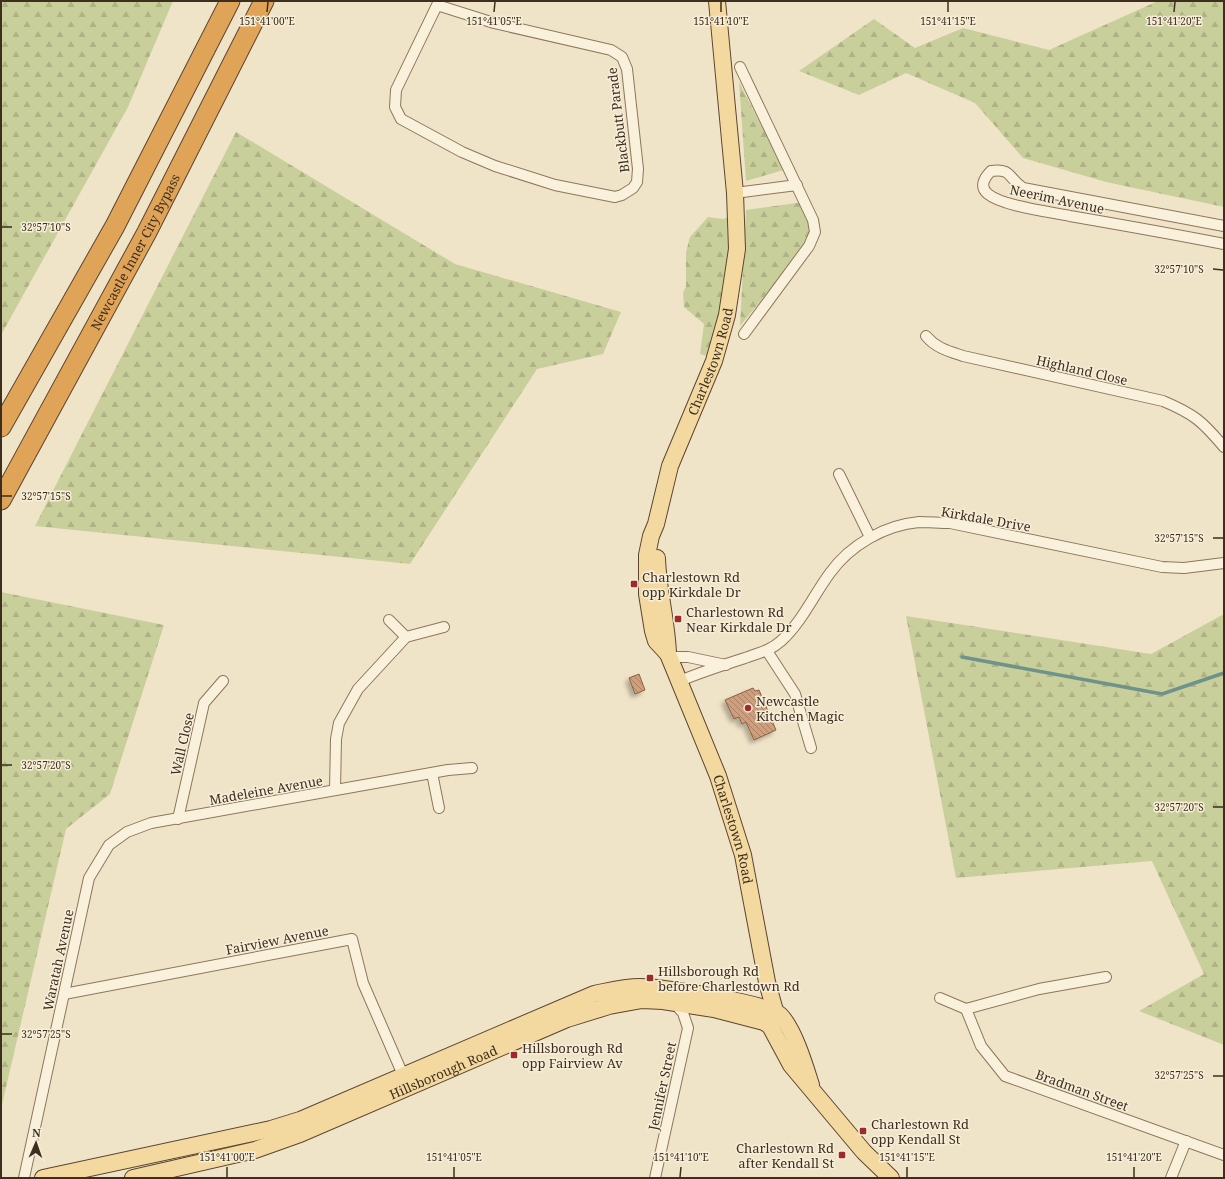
<svg xmlns="http://www.w3.org/2000/svg" width="1225" height="1179" viewBox="0 0 1225 1179" font-family="'Noto Serif',serif">
	<style>
		.forest { fill: url(#forest-firs) }
		.lines { fill: none; stroke-linecap: round; stroke-linejoin: round }
		.stream { stroke: #6f938a; stroke-width: 3.5 }
		.building { fill: url(#building-back-hatch); stroke: #8d5f41; filter: url(#shadow) }
		.minor-casing { stroke: #8d765c; stroke-width: 12 }
		.primary-casing { stroke: #5b4430; stroke-width: 18 }
		.motorway-casing { stroke: #5b4430; stroke-width: 21 }
		.minor { stroke: #faf1dc; stroke-width: 10 }
		.primary { stroke: #f3d9a0; stroke-width: 16 }
		.motorway { stroke: #e0a458; stroke-width: 19 }
		.ticks { fill: none; stroke: #3d2e20; stroke-width: 1.5 }
		.poi-dot { fill: #9e2a2b; stroke: #f7eed8; stroke-width: 1.5 }
		.labels { text-anchor: middle; stroke-width: 3; stroke-linejoin: round; paint-order: stroke }
		.street-label { font-size: 13px; fill: #3d2e20; stroke: #f7eed8 }
		.poi-label { font-size: 13px; fill: #3d2e20; stroke: #f7eed8; text-anchor: start }
		.ticks-label { font-size: 10px; text-anchor: middle; fill: #3d2e20; stroke: #f7eed8; stroke-width: 3; stroke-linejoin: round; paint-order: stroke }
	</style>
	<defs>
		<pattern id="forest-firs" width="22" height="20" patternUnits="userSpaceOnUse"><rect width="22" height="20" fill="#c9cf9b"/><path d="M5 1l3.5 6h-7zM16 11l3.5 6h-7z" fill="#aeb285"/></pattern>
		<pattern id="building-back-hatch" width="6" height="6" patternUnits="userSpaceOnUse"><rect width="6" height="6" fill="#cf9f7d"/><path d="M-1 5l2 2M0 0l6 6M5-1l2 2" fill="none" stroke="#a98266"/></pattern>
		<filter id="shadow"><feDropShadow dx="-3.5" dy="3.5" stdDeviation="2" flood-color="#0004"/></filter>
	</defs>
	<rect width="100%" height="100%" fill="#f0e4c8"/>
	<!-- forest -->
	<g class="forest">
		<polygon points="1,1 173,1 128,107 1,335"/>
		<polygon points="1158,1 1224,1 1224,207 1106,182 1023,158 975,103 906,73 859,95 799,71 874,19 915,48 963,28 1049,50"/>
		<polygon points="739,82 784,170 746,181"/>
		<polygon points="236,132 455,264 621,312 603,354 537,369 410,564 35,526"/>
		<polygon points="804,202 812,238 740,326 746,210"/>
		<polygon points="708,217 723,219 728,217 732,249 729,283 709,354 706,356 700,354 704,324 684,307 683,293 686,286 686,252 690,237"/>
		<polygon points="1,592 164,625 110,794 66,829 1,1109"/>
		<polygon points="1224,614 1224,1045 1139,1011 1204,974 1152,861 956,878 906,616 1151,654"/>
	</g>
	<g class="lines">
		<!-- stream -->
		<polyline class="stream" points="962,657 1162,694 1224,673"/>
	</g>
	<!-- building -->
	<g class="building">
		<polygon points="639,674 645,690 635,694 629,678"/>
		<polygon points="753,688 755,691 759,690 776,730 754,740 746,722 742,724 739,717 734,719 725,700"/>
	</g>
	<g class="lines">
		<defs>
			<g id="minor">
				<polyline points="437,5 494,23 611,50 622,57 627,69 638,169 637,182 633,188 622,195 615,197 555,185 495,166 462,152 401,119 395,107 396,90 439,1"/>
				<polyline points="740,67 813,220 815,232 809,246 744,334"/>
				<polyline points="735,193 797,185"/>
				<path d="M1224,226L1023,188C1008,178 1012,168 991,171C984,178 979,187 988,194C1002,206 1051,212 1070,216C1122,225 1173,234 1224,244"/>
				<path d="M926,336C936,348 948,351 963,356L1163,401C1194,414 1202,421 1224,447"/>
				<polyline points="839,474 870,537"/>
				<polyline points="389,620 406,637"/>
				<polyline points="767,651 795,694 811,748"/>
				<polyline points="669,657 688,657 726,665"/>
				<path d="M680,681C701,672 723,665 745,658C758,653 770,651 781,641C802,622 813,596 830,573C850,545 885,525 919,522C929,522 940,523 950,523L1162,567L1184,568L1224,563"/>
				<polyline points="432,773 439,808"/>
				<polyline points="335,790 336,739 339,723 358,689 406,637 444,627"/>
				<polyline points="178,819 204,703 223,681"/>
				<polyline points="1106,977 1039,989 966,1009 981,1046 1005,1076 1224,1155"/>
				<polyline points="64,994 352,939 363,983 403,1075"/>
				<polyline points="940,998 966,1009"/>
				<polyline points="24,1178 89,878 109,845 127,832 151,823 448,770 472,768"/>
				<polyline points="655,1178 688,1028 683,1013 673,1002"/>
				<polyline points="1171,1178 1186,1141"/>
			</g>
			<g id="primary">
				<path id="s1" d="M657,558C658,591 667,622 668,654L718,776L743,855L767,982L775,1011L773,1017"/>
				<path id="s2" d="M668,654L656,641L653,631L647,594V555L651,536L656,524L670,466L714,361L727,315L737,249L735,193L717,1"/>
				<path d="M43,1178L271,1129L300,1120L594,994C609,991 624,987 640,987C660,987 768,1003 780,1015C794,1029 805,1066 811,1085"/>
				<path id="s3" d="M133,1178L255,1150L300,1134L567,1019L609,1006L642,1000L663,1001L714,1009L764,1022L770,1026L791,1065L864,1152L891,1178"/>
			</g>
			<g id="motorway">
				<polyline points="1,427 115,226 230,1"/>
				<path id="s4" d="M1,500L147,232L264,1"/>
			</g>
		</defs>
		<!-- minor casing -->
		<use href="#minor" class="minor-casing"/>
		<!-- primary casing -->
		<use href="#primary" class="primary-casing"/>
		<!-- motorway casing -->
		<use href="#motorway" class="motorway-casing"/>
		<!-- minor -->
		<use href="#minor" class="minor"/>
		<!-- primary -->
		<use href="#primary" class="primary"/>
		<!-- motorway -->
		<use href="#motorway" class="motorway"/>
	</g>
	<!-- ticks -->
	<path class="ticks" d="M267,12L268,2M494,12L495,2M721,12V2M948,12V2M1174,12L1175,2M2,227H12M1213,269L1223,270M2,496H12M1213,538H1223M2,765H12M1213,807H1223M2,1034H12M1213,1076H1223M227,1177V1167M454,1177V1167M680,1177L681,1167M907,1177V1167M1134,1177V1167"/>
	<!-- markers -->
	<g class="poi-dot">
		<rect x="630" y="580" width="8" height="8" rx="2"/>
		<rect x="674" y="615" width="8" height="8" rx="2"/>
		<circle cx="748" cy="708" r="4"/>
		<rect x="646" y="974" width="8" height="8" rx="2"/>
		<rect x="510" y="1051" width="8" height="8" rx="2"/>
		<rect x="859" y="1127" width="8" height="8" rx="2"/>
		<rect x="838" y="1151" width="8" height="8" rx="2"/>
	</g>
	<g class="labels">
		<!-- street labels -->
		<g class="street-label">
			<text transform="translate(618 120) rotate(-97)" y="5">Blackbutt Parade</text>
			<text transform="translate(1057 199) rotate(12)" y="5">Neerim Avenue</text>
			<text dy="5" stroke="none"><textPath href="#s4" startOffset="282">Newcastle Inner City Bypass</textPath></text>
			<text dy="5" stroke="none"><textPath href="#s2" startOffset="309">Charlestown Road</textPath></text>
			<text transform="translate(1082 370) rotate(13)" y="5">Highland Close</text>
			<text transform="translate(986 519) rotate(10)" y="5">Kirkdale Drive</text>
			<text transform="translate(182 744) rotate(-77)" y="5">Wall Close</text>
			<text transform="translate(266 790) rotate(-10)" y="5">Madeleine Avenue</text>
			<text dy="5" stroke="none"><textPath href="#s1" startOffset="284">Charlestown Road</textPath></text>
			<text transform="translate(277 940) rotate(-11)" y="5">Fairview Avenue</text>
			<text transform="translate(58 960) rotate(-78)" y="5">Waratah Avenue</text>
			<text dy="5" stroke="none"><textPath href="#s3" startOffset="329">Hillsborough Road</textPath></text>
			<text transform="translate(662 1086) rotate(-78)" y="5">Jennifer Street</text>
			<text transform="translate(1082 1090) rotate(20)" y="5">Bradman Street</text>
		</g>
		<!-- poi labels -->
		<g class="poi-label">
			<text x="642" y="582">Charlestown Rd<tspan x="642" dy="15">opp Kirkdale Dr</tspan></text>
			<text x="686" y="617">Charlestown Rd<tspan x="686" dy="15">Near Kirkdale Dr</tspan></text>
			<text x="756" y="706">Newcastle<tspan x="756" dy="15">Kitchen Magic</tspan></text>
			<text x="658" y="976">Hillsborough Rd<tspan x="658" dy="15">before Charlestown Rd</tspan></text>
			<text x="522" y="1053">Hillsborough Rd<tspan x="522" dy="15">opp Fairview Av</tspan></text>
			<text x="871" y="1129">Charlestown Rd<tspan x="871" dy="15">opp Kendall St</tspan></text>
			<text x="834" y="1153" text-anchor="end">Charlestown Rd<tspan x="834" dy="15">after Kendall St</tspan></text>
		</g>
	</g>
	<g class="ticks-label">
		<text x="267" y="25">151°41'00"E</text>
		<text x="494" y="25">151°41'05"E</text>
		<text x="721" y="25">151°41'10"E</text>
		<text x="948" y="25">151°41'15"E</text>
		<text x="1174" y="25">151°41'20"E</text>
		<text x="46" y="231">32°57'10"S</text>
		<text x="1179" y="273">32°57'10"S</text>
		<text x="46" y="500">32°57'15"S</text>
		<text x="1179" y="542">32°57'15"S</text>
		<text x="46" y="769">32°57'20"S</text>
		<text x="1179" y="811">32°57'20"S</text>
		<text x="46" y="1038">32°57'25"S</text>
		<text x="1179" y="1079">32°57'25"S</text>
		<text x="227" y="1161">151°41'00"E</text>
		<text x="454" y="1161">151°41'05"E</text>
		<text x="681" y="1161">151°41'10"E</text>
		<text x="907" y="1161">151°41'15"E</text>
		<text x="1134" y="1161">151°41'20"E</text>
	</g>
	<!-- border -->
	<rect width="1225" height="1179" fill="none" stroke="#3d2e20" stroke-width="4"/>
	<!-- north arrow -->
	<g transform="translate(36 1143) rotate(2)" stroke="#f7eed8" stroke-width="3" paint-order="stroke">
	<path d="M0-3L7 15L0 10L-7 15Z" fill="#3d2e20"/>
	<text y="-6" font-size="11" font-weight="bold" text-anchor="middle" fill="#3d2e20">N</text>
	</g>
</svg>
